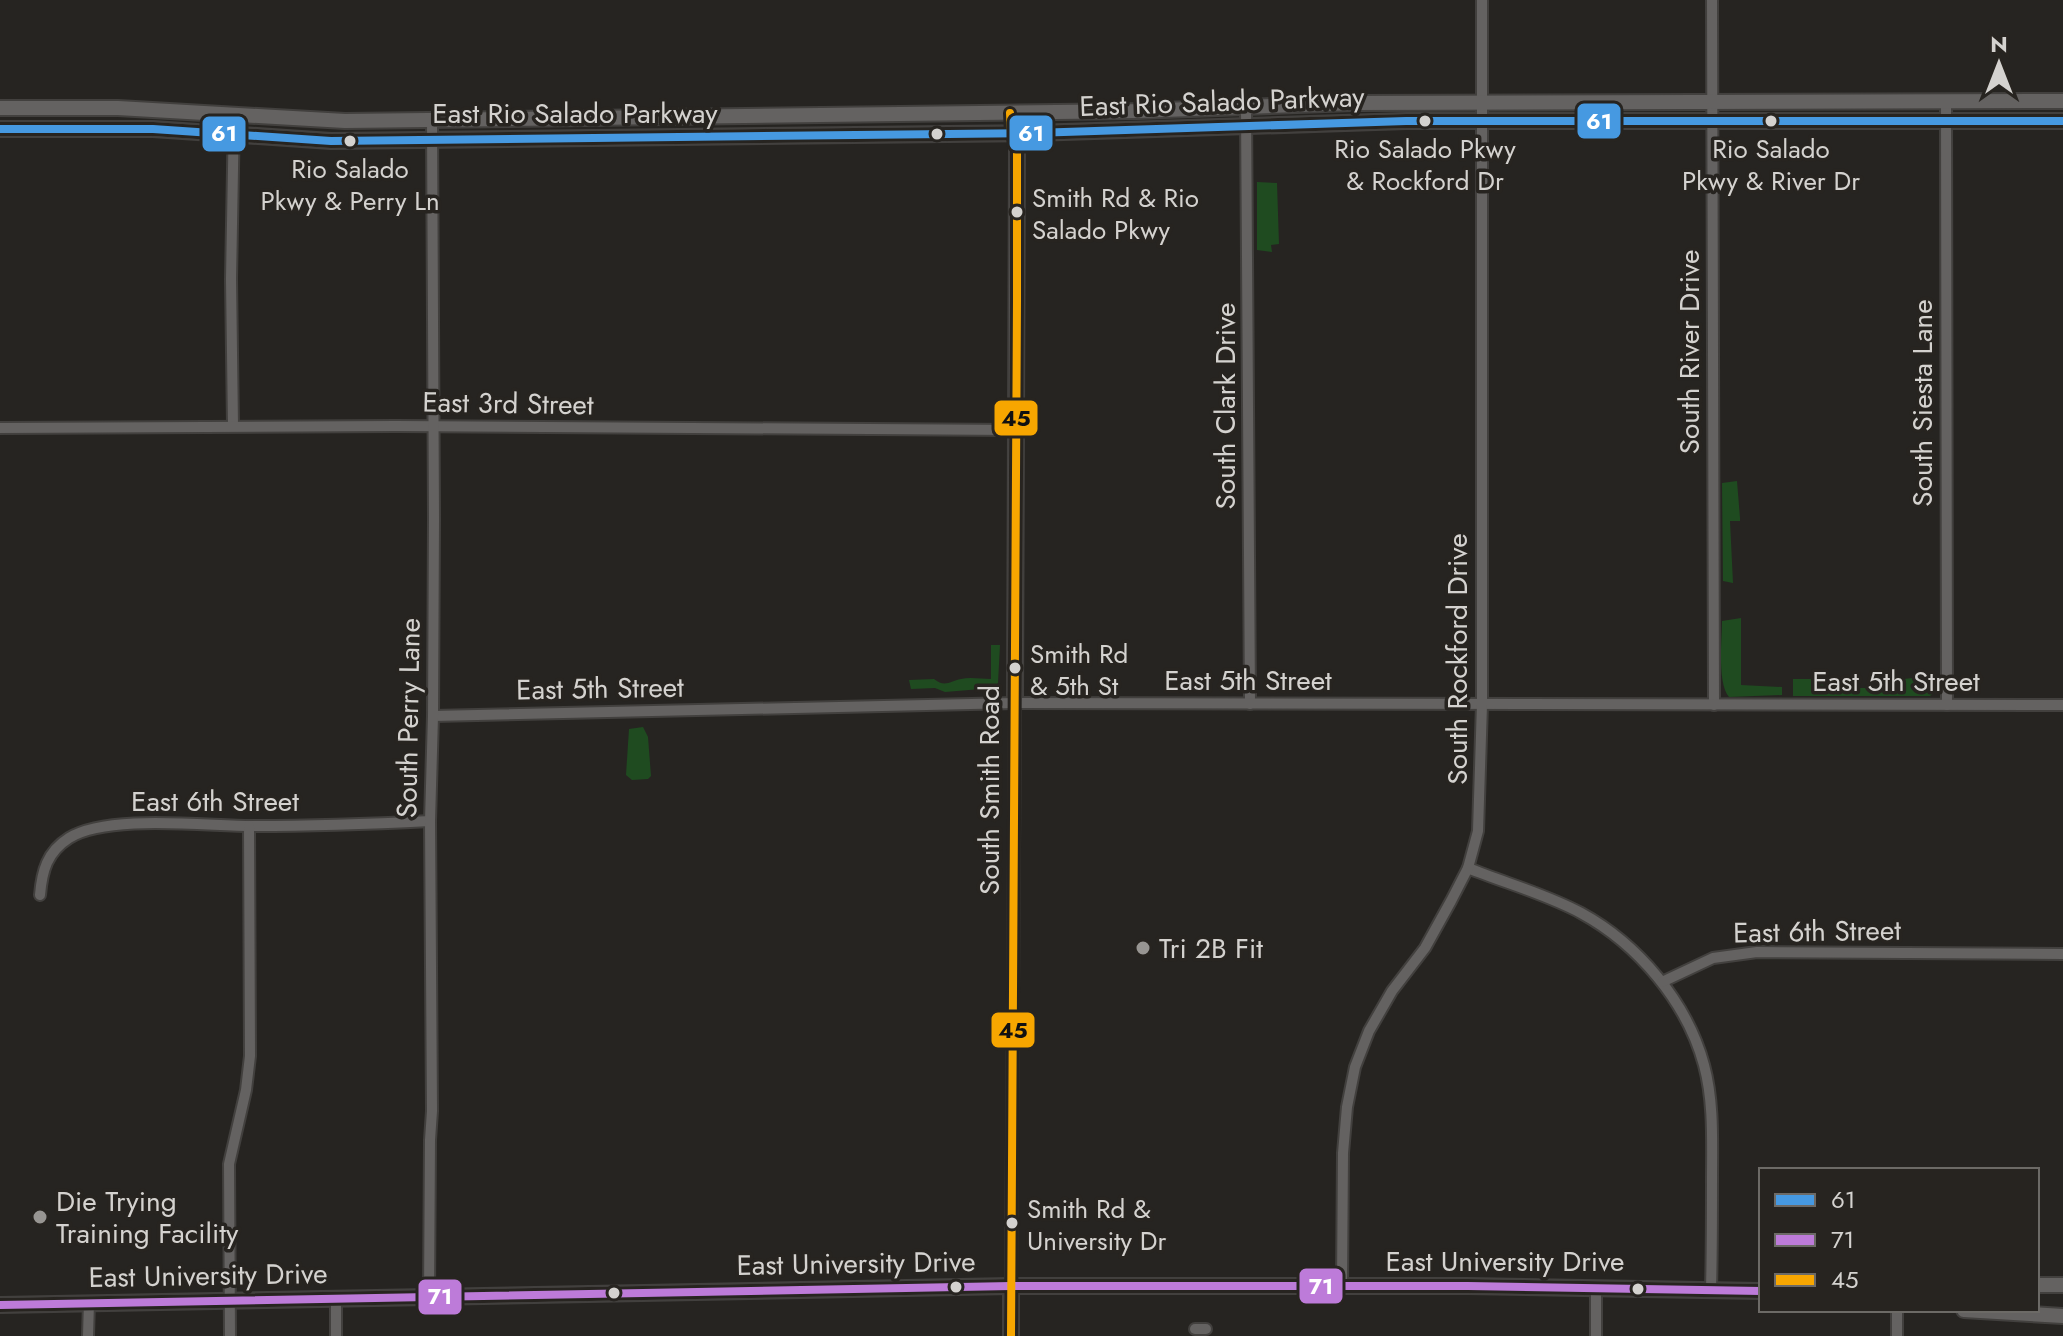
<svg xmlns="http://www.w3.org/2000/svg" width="2063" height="1336" viewBox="0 0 2063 1336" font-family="Jost,sans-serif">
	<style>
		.green { fill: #1f4b20 }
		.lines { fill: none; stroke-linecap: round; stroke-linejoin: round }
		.street-casing { stroke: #42403e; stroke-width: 14 }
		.secondary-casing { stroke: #42403e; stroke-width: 18 }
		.street { stroke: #646261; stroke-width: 10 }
		.secondary { stroke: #646261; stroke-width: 14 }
		.bus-1-casing { stroke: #272420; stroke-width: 14 }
		.bus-2-casing { stroke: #272420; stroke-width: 14 }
		.bus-3-casing { stroke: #272420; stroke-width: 14 }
		.bus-1 { stroke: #4699e1; stroke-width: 8 }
		.bus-2 { stroke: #bd7bd9; stroke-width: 8 }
		.bus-3 { stroke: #f7a600; stroke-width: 8 }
		.bus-dot { fill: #d4d2cf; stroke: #272420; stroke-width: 3 }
		.poi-dot { fill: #979592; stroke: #272420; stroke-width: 3 }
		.labels { text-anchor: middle; stroke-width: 7; stroke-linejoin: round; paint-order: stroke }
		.bus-label { font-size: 26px; fill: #d4d2cf; stroke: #272420 }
		.street-label { font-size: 28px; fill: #d4d2cf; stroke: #272420 }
		.poi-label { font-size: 28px; fill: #d4d2cf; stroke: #272420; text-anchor: start }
		.line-badge { stroke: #272420; stroke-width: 3 }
		.badge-label { font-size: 22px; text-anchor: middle; font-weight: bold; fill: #fff }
		.pale-badge-label { font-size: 22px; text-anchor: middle; font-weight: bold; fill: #111 }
	</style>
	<rect width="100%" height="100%" fill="#262421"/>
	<!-- green -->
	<g class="green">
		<polygon points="1257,182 1277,183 1279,244 1271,245 1272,252 1257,250"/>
		<polygon points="1737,481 1740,518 1740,521 1730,521 1733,583 1723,581 1722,483"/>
		<path d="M1741,618V685L1782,687V695L1729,697C1717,683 1722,640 1722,621Z"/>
		<path d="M991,645H1000L998,683L993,688L945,692L935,688L911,689L909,680L934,679C945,688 950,681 961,679C970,677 981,679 991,679Z"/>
		<polygon points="1937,675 1937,690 1930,696 1793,696 1793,679 1822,679 1824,688 1896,688 1896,680"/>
		<polygon points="643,727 648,737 651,776 648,779 632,780 626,775 629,729"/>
	</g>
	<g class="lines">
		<defs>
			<g id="street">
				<polyline points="1712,0 1714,705"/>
				<polyline points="1946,101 1947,705"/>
				<polyline points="1246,108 1250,704"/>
				<polyline points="1017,148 1023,133 1024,113"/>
				<polyline points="233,426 231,279 234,114"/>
				<polyline points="0,428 396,426 1015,430"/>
				<polyline points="433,716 1015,703 2063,705"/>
				<path d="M1468,868C1505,883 1546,894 1581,913C1638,944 1687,1002 1704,1065C1714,1102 1712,1142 1712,1180C1712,1216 1712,1253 1711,1289"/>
				<path d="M40,895C42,871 47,852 69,838C108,814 205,826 252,826C311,826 370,824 430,821"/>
				<polyline points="1662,982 1713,958 1757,952 2063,954"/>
				<polyline points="1011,1286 1015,703"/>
				<polyline points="1342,1286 1343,1153 1347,1107 1355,1067 1369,1031 1392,991 1425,948 1451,901 1468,868 1478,831 1482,704 1482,0"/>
				<polyline points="429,1298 430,1140 432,1111 430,821 433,716 434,519 432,121"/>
				<polyline points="336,1299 336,1336"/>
				<polyline points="1195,1329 1206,1329"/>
				<polyline points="88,1336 89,1302"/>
				<polyline points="230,1336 229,1164 246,1090 250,1056 249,826"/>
				<polyline points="1596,1336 1596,1287"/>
				<polyline points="1897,1336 1897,1310"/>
			</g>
			<g id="secondary">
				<polyline points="0,108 118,108 345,121 1137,111 1353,103 2063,101"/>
				<polyline points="0,129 153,129 331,141 1033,133 1406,121 2063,121"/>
				<polyline points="1015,703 1017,148"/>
				<polyline points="2037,1285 2063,1285"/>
				<polyline points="1011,1286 1011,1336"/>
				<polyline points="0,1305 1011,1286 1468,1286 1761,1291"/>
				<polyline points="1964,1310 2063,1316"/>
			</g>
		</defs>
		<!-- street casing -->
		<use href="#street" class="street-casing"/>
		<!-- secondary casing -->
		<use href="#secondary" class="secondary-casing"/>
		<!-- street -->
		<use href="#street" class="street"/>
		<!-- secondary -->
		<use href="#secondary" class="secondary"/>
		<defs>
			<polyline id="bus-1" points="0,129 153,129 331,141 1033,133 1406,121 2063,121"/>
			<polyline id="bus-2" points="0,1305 1011,1286 1468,1286 1761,1291"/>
			<polyline id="bus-3" points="1010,113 1011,133 1017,148 1017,301 1011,1336"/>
		</defs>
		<!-- bus-1 casing -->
		<use href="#bus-1" class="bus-1-casing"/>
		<!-- bus-2 casing -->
		<use href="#bus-2" class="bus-2-casing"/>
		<!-- bus-3 casing -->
		<use href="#bus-3" class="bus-3-casing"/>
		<!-- bus-1 -->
		<use href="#bus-1" class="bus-1"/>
		<!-- bus-2 -->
		<use href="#bus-2" class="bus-2"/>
		<!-- bus-3 -->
		<use href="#bus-3" class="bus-3"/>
	</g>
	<!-- markers -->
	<g class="bus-dot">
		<circle cx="1425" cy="121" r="7"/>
		<circle cx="1771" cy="121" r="7"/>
		<circle cx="937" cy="134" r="7"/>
		<circle cx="350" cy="141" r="7"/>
		<circle cx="1017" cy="212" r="7"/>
		<circle cx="1015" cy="668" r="7"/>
		<circle cx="1012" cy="1223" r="7"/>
		<circle cx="956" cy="1287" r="7"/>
		<circle cx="1638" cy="1289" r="7"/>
		<circle cx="614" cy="1293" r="7"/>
	</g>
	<g class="poi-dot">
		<circle cx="1143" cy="948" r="8"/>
		<circle cx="40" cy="1217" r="8"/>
	</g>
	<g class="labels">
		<!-- bus labels -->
		<g class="bus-label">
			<text x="1425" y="158">Rio Salado Pkwy<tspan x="1425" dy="32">&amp; Rockford Dr</tspan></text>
			<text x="1771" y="158">Rio Salado<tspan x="1771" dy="32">Pkwy &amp; River Dr</tspan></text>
			<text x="350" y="178">Rio Salado<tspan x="350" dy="32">Pkwy &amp; Perry Ln</tspan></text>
			<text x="1032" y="207" text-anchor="start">Smith Rd &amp; Rio<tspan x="1032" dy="32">Salado Pkwy</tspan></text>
			<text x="1030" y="663" text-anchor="start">Smith Rd<tspan x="1030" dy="32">&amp; 5th St</tspan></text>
			<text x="1027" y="1218" text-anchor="start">Smith Rd &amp;<tspan x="1027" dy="32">University Dr</tspan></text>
		</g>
		<!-- street labels -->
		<g class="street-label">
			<text transform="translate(1222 101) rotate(-2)" y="10">East Rio Salado Parkway</text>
			<text x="575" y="123">East Rio Salado Parkway</text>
			<text transform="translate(1689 352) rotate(-90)" y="10">South River Drive</text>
			<text transform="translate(508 403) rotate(1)" y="10">East 3rd Street</text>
			<text transform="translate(1922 403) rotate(-90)" y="10">South Siesta Lane</text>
			<text transform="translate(1225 406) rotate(-90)" y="10">South Clark Drive</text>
			<text transform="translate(1457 659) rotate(-90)" y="10">South Rockford Drive</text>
			<text x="1248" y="690">East 5th Street</text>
			<text x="1896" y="691">East 5th Street</text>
			<text transform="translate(600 688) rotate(-1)" y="10">East 5th Street</text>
			<text transform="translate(408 718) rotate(-89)" y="10">South Perry Lane</text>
			<text transform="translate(989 790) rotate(-90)" y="10">South Smith Road</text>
			<text x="215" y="811">East 6th Street</text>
			<text transform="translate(1817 931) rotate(-1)" y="10">East 6th Street</text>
			<text x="1505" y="1271">East University Drive</text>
			<text transform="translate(856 1263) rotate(-1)" y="10">East University Drive</text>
			<text transform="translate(208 1275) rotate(-1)" y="10">East University Drive</text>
		</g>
		<!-- poi labels -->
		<g class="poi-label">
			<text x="1159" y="958">Tri 2B Fit</text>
			<text x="56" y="1211">Die Trying<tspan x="56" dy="32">Training Facility</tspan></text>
		</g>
	</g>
	<g class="line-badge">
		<rect x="1576" y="102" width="46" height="38" rx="8" fill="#4699e1"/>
		<rect x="1008" y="114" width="46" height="38" rx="8" fill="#4699e1"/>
		<rect x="201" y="115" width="46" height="38" rx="8" fill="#4699e1"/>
		<rect x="993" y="399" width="46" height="38" rx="8" fill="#f7a600"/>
		<rect x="990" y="1011" width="46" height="38" rx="8" fill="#f7a600"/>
		<rect x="1298" y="1267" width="46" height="38" rx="8" fill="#bd7bd9"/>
		<rect x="417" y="1278" width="46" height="38" rx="8" fill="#bd7bd9"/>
	</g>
	<g class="badge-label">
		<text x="1599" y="129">61</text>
		<text x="1031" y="141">61</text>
		<text x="224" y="141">61</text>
		<text x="1321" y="1294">71</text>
		<text x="440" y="1304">71</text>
	</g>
	<g class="pale-badge-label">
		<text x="1016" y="426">45</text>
		<text x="1013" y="1038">45</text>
	</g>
	<!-- legend -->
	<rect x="1759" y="1168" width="280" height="144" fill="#272420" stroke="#6c6a66" stroke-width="2"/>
	<rect x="1775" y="1194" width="40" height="12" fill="#4699e1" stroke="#6c6a66" stroke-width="2"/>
	<text x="1831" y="1208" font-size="24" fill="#d4d2cf">61</text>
	<rect x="1775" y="1234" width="40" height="12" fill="#bd7bd9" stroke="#6c6a66" stroke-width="2"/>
	<text x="1831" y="1248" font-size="24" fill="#d4d2cf">71</text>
	<rect x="1775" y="1274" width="40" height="12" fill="#f7a600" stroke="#6c6a66" stroke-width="2"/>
	<text x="1831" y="1288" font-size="24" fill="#d4d2cf">45</text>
	<!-- north arrow -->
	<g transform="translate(1999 64)" stroke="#272420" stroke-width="6" paint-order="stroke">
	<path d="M0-6L14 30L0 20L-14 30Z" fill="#d4d2cf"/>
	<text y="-12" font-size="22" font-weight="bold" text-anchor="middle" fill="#d4d2cf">N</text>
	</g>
</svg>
